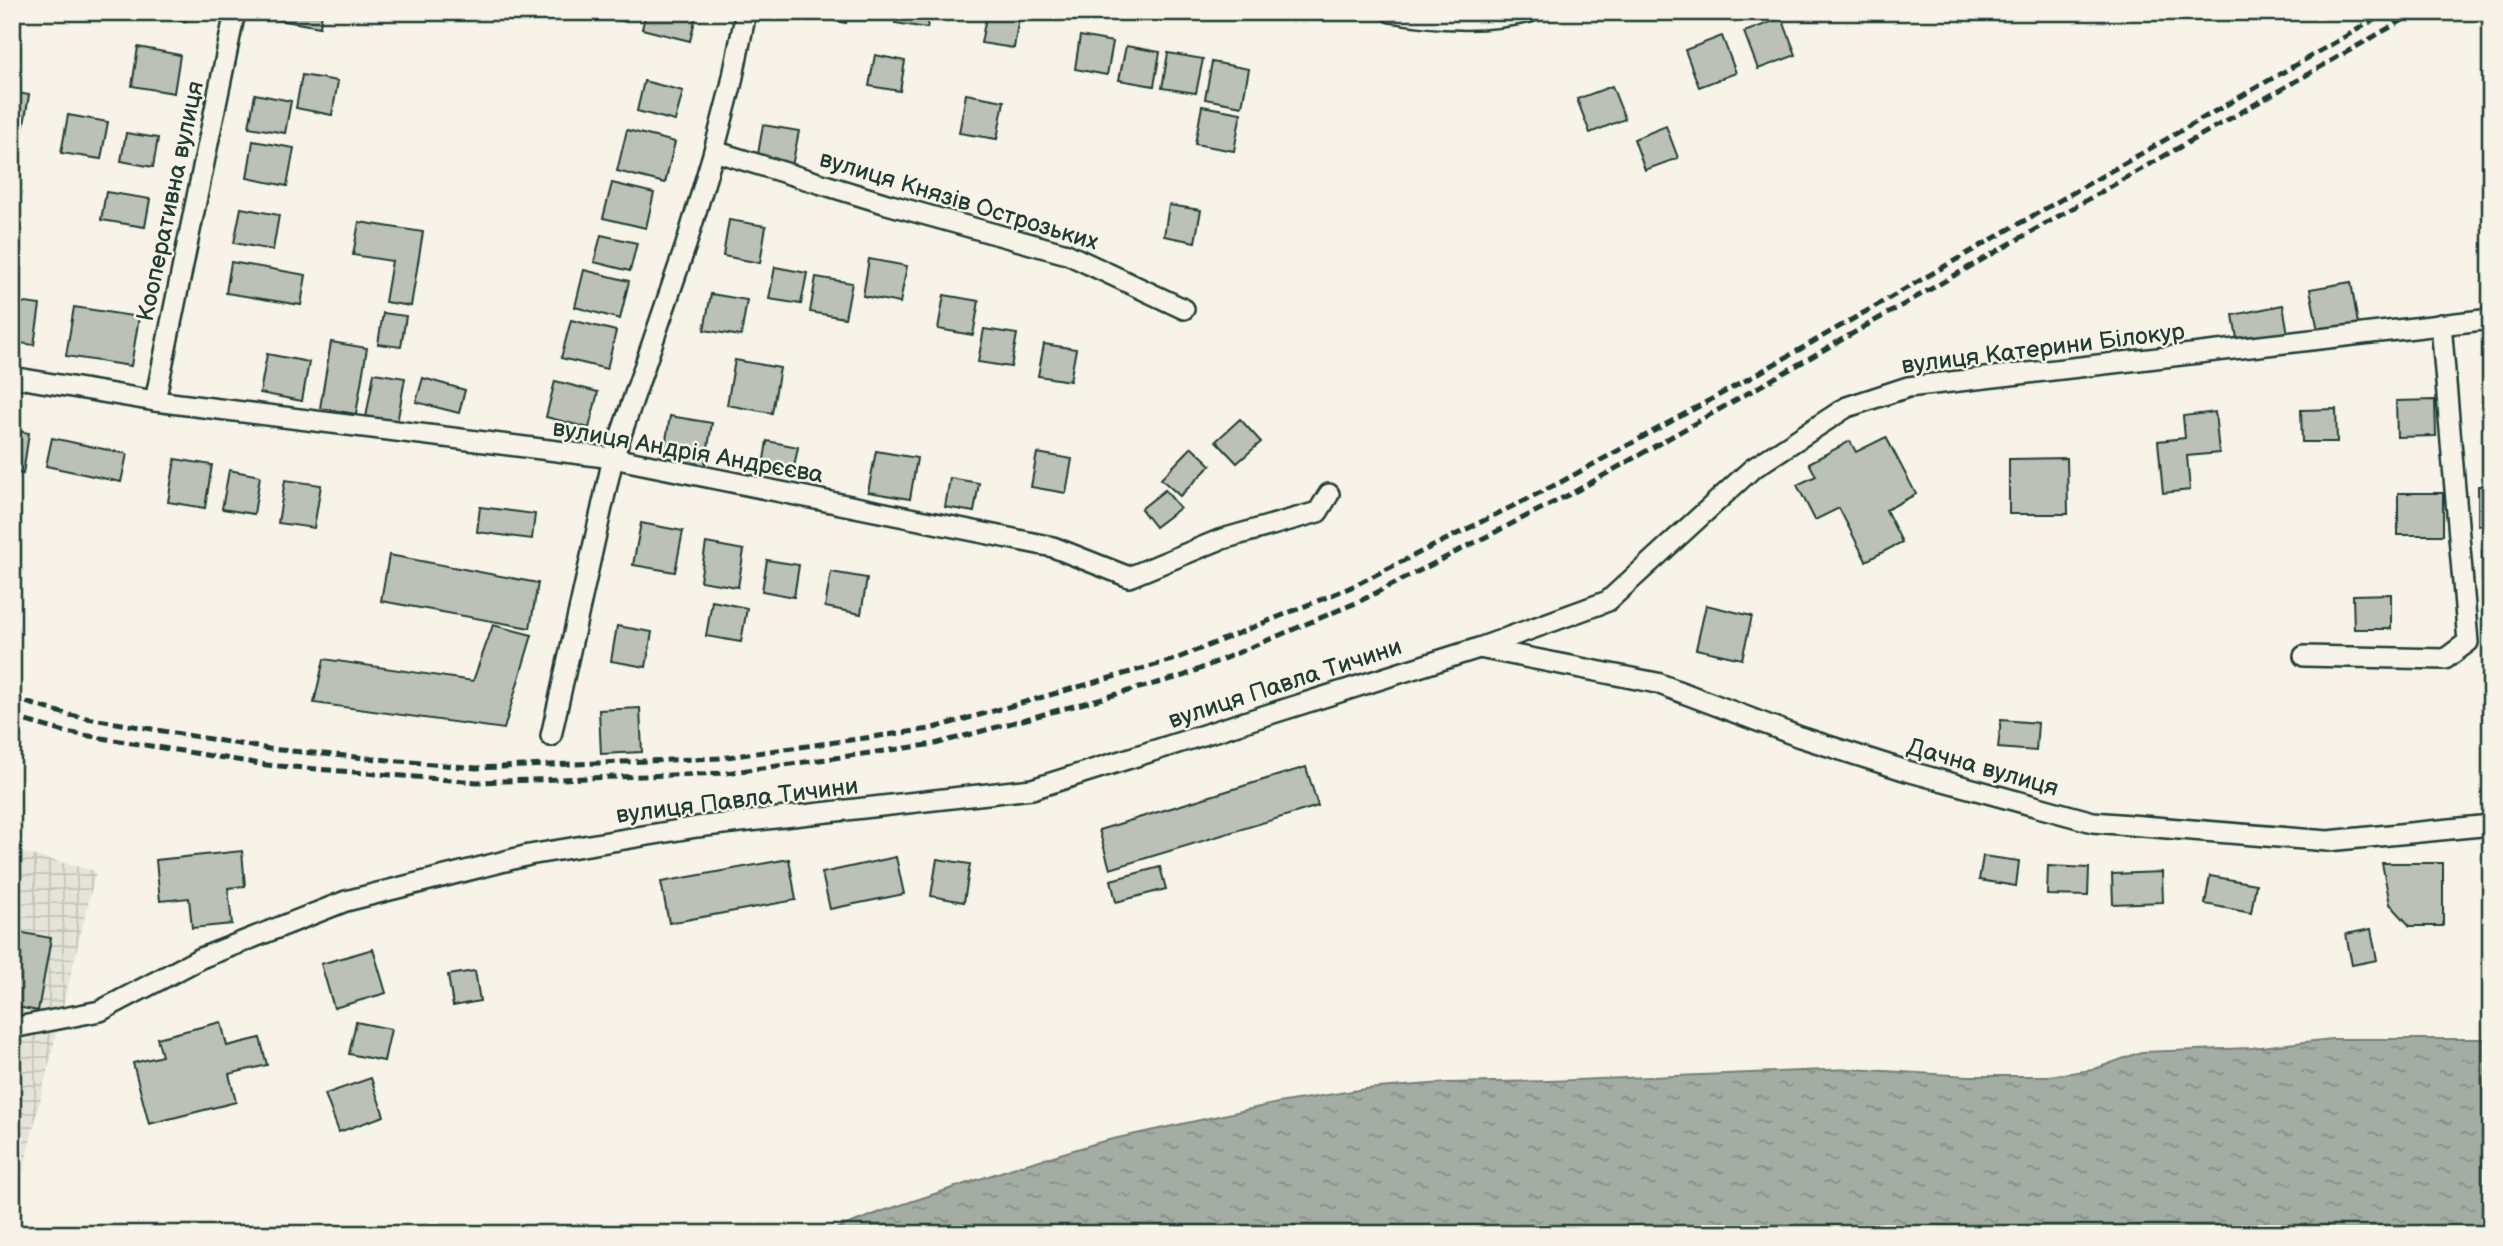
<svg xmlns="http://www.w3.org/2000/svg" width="2503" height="1246" viewBox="0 0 2503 1246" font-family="'Balsamiq Sans',sans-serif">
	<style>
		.industrial { fill: url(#industrial-grid) }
		.water { fill: url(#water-ripples); stroke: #6f8077; stroke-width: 2 }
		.building { fill: #bbc1b6; stroke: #1f3d34; stroke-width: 2 }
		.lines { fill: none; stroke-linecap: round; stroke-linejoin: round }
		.minor-casing { stroke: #1f3d34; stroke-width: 24 }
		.minor { stroke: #f7f3e8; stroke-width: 19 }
		.rail { stroke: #1f3d34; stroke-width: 5; stroke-dasharray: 10 5; stroke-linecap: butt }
		.labels { text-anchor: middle; stroke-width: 5; stroke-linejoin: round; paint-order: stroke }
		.street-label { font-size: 24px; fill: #1f3d34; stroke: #f7f3e8 }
	</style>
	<defs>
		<pattern id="industrial-grid" width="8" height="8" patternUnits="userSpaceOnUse" patternTransform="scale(1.75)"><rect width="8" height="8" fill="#e5e4d9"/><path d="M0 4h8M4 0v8" fill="none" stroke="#c4c4bb"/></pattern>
		<pattern id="water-ripples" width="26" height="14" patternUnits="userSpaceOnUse" patternTransform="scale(1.75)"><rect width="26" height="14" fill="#a4ada3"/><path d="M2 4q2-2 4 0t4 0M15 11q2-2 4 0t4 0" fill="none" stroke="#858e86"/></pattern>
	</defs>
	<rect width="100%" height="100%" fill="#f7f3e8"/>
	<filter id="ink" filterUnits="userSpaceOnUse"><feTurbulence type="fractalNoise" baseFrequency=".0143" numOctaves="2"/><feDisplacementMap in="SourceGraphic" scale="14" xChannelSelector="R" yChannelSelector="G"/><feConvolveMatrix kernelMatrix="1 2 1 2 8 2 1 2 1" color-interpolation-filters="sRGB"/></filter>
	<g filter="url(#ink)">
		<!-- industrial -->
		<polygon class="industrial" points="12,850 96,871 12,1216"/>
		<!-- water -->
		<polygon class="water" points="2332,1039 2491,1039 2491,1234 823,1234 883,1211 1013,1168 1104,1141 1278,1103 1365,1089 1444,1083 1550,1081 1851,1069 1968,1076 2049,1076 2092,1070 2141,1052 2251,1048"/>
		<!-- building -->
		<g class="building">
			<polygon points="151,12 188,12 186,21 150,15"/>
			<polygon points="281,12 322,12 320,27 279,20"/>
			<polygon points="591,12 628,12 626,22"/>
			<polygon points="646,12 697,12 690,41 642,29"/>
			<polygon points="805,12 848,12 846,23 804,15"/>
			<polygon points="897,12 930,12 927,28 895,23"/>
			<polygon points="987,12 1019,17 1014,48 981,43"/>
			<polygon points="1782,18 1796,55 1758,69 1744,32"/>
			<polygon points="1080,36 1113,42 1107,75 1075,69"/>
			<polygon points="1722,36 1736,73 1699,87 1685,50"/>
			<polygon points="1126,46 1160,52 1154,86 1119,80"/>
			<polygon points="138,47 180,55 174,93 132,86"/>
			<polygon points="1168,53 1203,59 1196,93 1162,88"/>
			<polygon points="875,55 905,61 900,91 869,86"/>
			<polygon points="1212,62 1249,69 1242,106 1205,99"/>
			<polygon points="302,75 338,81 332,115 296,108"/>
			<polygon points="644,81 683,91 675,121 637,111"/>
			<polygon points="1612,86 1625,119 1590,133 1577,99"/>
			<polygon points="12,92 29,95 22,137 12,136"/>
			<polygon points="255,94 291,101 285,133 249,127"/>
			<polygon points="966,94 1004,101 997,139 959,133"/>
			<polygon points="1202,106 1241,113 1234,151 1195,144"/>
			<polygon points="68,115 108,122 101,159 61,153"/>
			<polygon points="763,125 799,131 792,166 757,160"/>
			<polygon points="1666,126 1678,158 1645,170 1634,139"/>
			<polygon points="627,130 675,142 665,183 617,171"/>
			<polygon points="126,133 158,138 153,167 121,161"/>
			<polygon points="253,141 294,148 287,186 247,178"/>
			<polygon points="612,183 654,193 646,228 603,218"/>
			<polygon points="106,192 150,199 145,227 101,220"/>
			<polygon points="1169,205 1201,210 1195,242 1164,236"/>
			<polygon points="241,208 279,215 273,250 234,243"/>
			<polygon points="729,220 766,226 760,263 723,256"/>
			<polygon points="359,222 423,232 411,306 385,302 392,261 353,255"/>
			<polygon points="601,235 637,243 630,271 594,262"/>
			<polygon points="869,259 907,266 900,303 863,296"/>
			<polygon points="231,262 306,275 301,305 226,293"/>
			<polygon points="775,267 807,273 801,304 769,299"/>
			<polygon points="584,270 629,281 620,319 575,307"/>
			<polygon points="816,277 852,283 845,318 810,312"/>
			<polygon points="2351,282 2358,324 2318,331 2310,289"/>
			<polygon points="711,294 747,300 741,336 704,330"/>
			<polygon points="944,295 979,301 973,335 938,329"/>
			<polygon points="12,301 40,305 34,345 12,342"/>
			<polygon points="2283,305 2288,334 2238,344 2233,315"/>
			<polygon points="74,307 139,317 131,366 66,356"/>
			<polygon points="383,313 406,316 401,347 378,344"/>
			<polygon points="571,320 616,331 607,369 561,358"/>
			<polygon points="984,329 1017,334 1011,367 978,362"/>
			<polygon points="331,342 367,348 356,414 320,408"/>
			<polygon points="1044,344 1076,349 1070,381 1038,376"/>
			<polygon points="267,354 309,362 302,401 260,393"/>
			<polygon points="735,360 780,368 772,413 727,405"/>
			<polygon points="374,373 405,378 396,429 365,423"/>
			<polygon points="423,378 465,390 459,413 416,402"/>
			<polygon points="555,381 598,392 589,428 546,417"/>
			<polygon points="2435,400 2436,436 2397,437 2396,401"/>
			<polygon points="2336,409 2337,442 2302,442 2301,410"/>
			<polygon points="2215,412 2219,453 2187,456 2190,490 2163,493 2158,441 2185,438 2183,416"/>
			<polygon points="670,416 712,423 705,465 663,458"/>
			<polygon points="1240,419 1261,442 1237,463 1216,441"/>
			<polygon points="12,430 29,433 23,474 12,472"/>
			<polygon points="1886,437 1916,494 1886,510 1902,542 1866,561 1839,508 1815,520 1797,485 1816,476 1809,463 1850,441 1856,452"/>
			<polygon points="52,438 127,454 121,482 46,466"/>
			<polygon points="767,441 798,447 792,477 762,472"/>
			<polygon points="1192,447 1211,465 1180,496 1161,479"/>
			<polygon points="876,451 917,458 910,499 868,492"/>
			<polygon points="1037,453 1072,459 1066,493 1031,487"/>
			<polygon points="2067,458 2068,514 2009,514 2009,459"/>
			<polygon points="175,459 212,465 205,508 168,502"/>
			<polygon points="229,470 260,476 254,514 222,509"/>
			<polygon points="950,478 979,483 974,512 945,507"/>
			<polygon points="285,480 321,485 314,528 278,523"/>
			<rect x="2478" y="486" width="13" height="39"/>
			<polygon points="1165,490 1180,508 1155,527 1141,509"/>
			<rect x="2398" y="493" width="45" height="42"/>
			<polygon points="480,507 535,514 532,539 477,532"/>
			<polygon points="641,523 683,531 675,572 633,565"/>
			<polygon points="706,543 744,550 738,587 700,581"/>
			<rect x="2482" y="550" width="9" height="31"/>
			<polygon points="389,555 538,583 530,628 381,601"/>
			<polygon points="767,560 799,565 794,597 762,591"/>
			<polygon points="831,572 867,578 861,614 825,607"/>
			<polygon points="2391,594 2391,629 2354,629 2353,595"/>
			<polygon points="712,601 747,608 741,642 706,636"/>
			<polygon points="1706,605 1752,616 1742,659 1696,649"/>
			<polygon points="493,625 532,635 504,729 314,703 324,659 473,681"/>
			<polygon points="617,626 652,632 646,667 611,661"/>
			<polygon points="640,708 642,752 601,754 599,710"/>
			<polygon points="2001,720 2038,723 2036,751 1998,748"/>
			<polygon points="1306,767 1318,806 1110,869 1099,830"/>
			<polygon points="242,851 245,886 228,888 232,924 192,928 189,898 160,901 156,860"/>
			<polygon points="1983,856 2019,861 2016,886 1979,880"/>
			<polygon points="896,857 904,894 830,909 822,873"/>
			<polygon points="789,859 796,900 669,923 661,882"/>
			<polygon points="937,859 970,864 964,902 931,896"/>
			<polygon points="2382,863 2443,863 2443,926 2410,926 2390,904"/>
			<polygon points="2048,866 2089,868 2088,896 2047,895"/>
			<polygon points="1160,867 1166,889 1116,902 1111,880"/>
			<polygon points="2162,872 2163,902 2113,904 2112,874"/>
			<polygon points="2210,876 2256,884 2251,913 2205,904"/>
			<polygon points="2371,929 2377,960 2352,965 2346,934"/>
			<polygon points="12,931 51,938 38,1011 12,1006"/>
			<polygon points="373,949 386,993 334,1008 321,964"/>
			<polygon points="475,971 480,1001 453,1006 448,975"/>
			<polygon points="221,1022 227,1046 260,1038 267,1065 229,1074 236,1102 149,1124 133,1063 162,1056 157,1038"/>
			<polygon points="356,1022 391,1029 384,1061 349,1054"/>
			<polygon points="371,1078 384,1116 339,1132 325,1094"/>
		</g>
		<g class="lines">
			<defs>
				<g id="minor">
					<path d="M1391,12C1440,20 1481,23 1530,12"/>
					<polyline points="714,151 887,204 1067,254 1184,309"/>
					<polyline points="12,377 155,401 613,458 1053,547 1129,577 1219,540 1318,512 1329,494"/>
					<polyline points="155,401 235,12"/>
					<polyline points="1479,648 1657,683 1800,737 1907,771 2093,822 2328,841 2491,825"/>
					<polyline points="2304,656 2445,659 2468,642 2441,324"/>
					<polyline points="551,736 613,458 686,245 714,151 731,86 746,12"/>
					<polyline points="12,1028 100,1011 201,958 346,901 529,855 697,827 1032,789 1479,648 1608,601 1752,469 1847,407 1908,387 2491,319"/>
				</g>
			</defs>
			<!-- minor casing -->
			<use href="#minor" class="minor-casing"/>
			<!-- minor -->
			<use href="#minor" class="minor"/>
			<!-- rail -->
			<g class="rail">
				<polyline points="12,698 69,715 269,749 476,768 720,758 930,729 1173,660 1349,588 1561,482 1750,378 2388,12"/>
				<polyline points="12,717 65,732 267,765 477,782 726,773 935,744 1183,676 1358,602 1576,491 2417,12"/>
			</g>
		</g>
	</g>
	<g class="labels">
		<!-- street labels -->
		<g class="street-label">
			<text transform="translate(959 200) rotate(17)" y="8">вулиця Князів Острозьких</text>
			<text transform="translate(170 201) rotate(-78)" y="8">Кооперативна вулиця</text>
			<text transform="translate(2043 348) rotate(-7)" y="8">вулиця Катерини Білокур</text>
			<text transform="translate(688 451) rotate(10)" y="8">вулиця Андрія Андрєєва</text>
			<text transform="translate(1285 683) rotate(-18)" y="8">вулиця Павла Тичини</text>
			<text transform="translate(1983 767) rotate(16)" y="8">Дачна вулиця</text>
			<text transform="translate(737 800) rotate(-7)" y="8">вулиця Павла Тичини</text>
		</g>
	</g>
	<!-- margin -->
	<rect width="2503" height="1246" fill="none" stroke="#f7f3e8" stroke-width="42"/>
	<rect x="21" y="21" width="2461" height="1204" fill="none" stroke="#1f3d34" stroke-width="2.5" filter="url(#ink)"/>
</svg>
